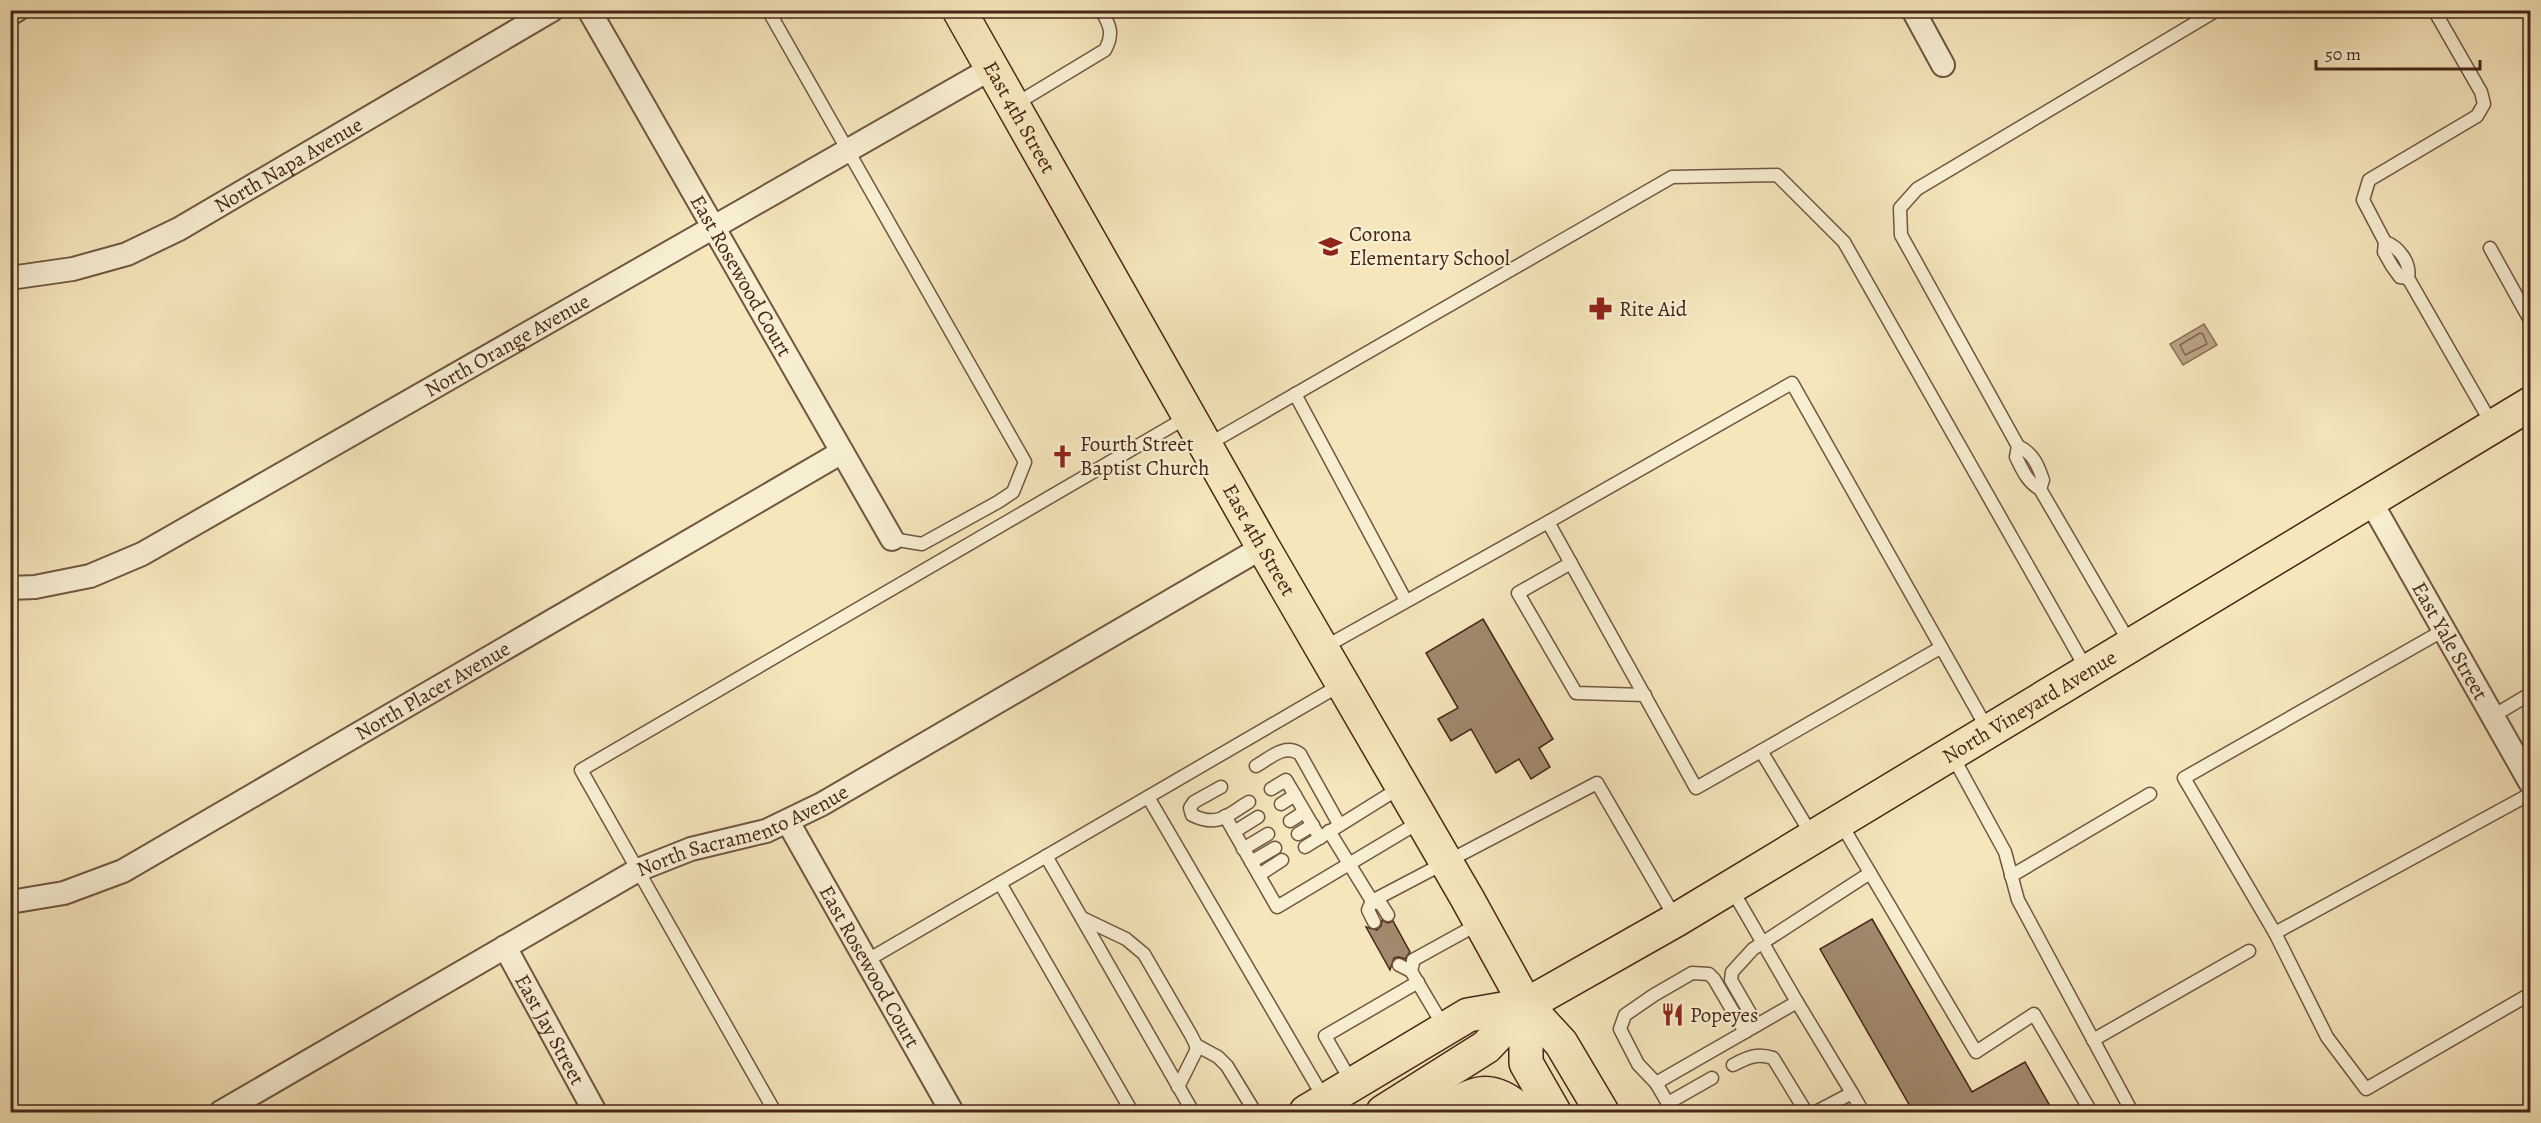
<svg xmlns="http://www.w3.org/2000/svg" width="2541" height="1123" viewBox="0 0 2541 1123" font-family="Alegreya,serif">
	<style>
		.water { fill: #baa484; stroke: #8c7159; stroke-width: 1.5 }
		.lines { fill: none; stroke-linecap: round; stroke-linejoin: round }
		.shore { stroke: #80644e; stroke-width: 1.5 }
		.building { fill: #a1896d; stroke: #472519; stroke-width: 1.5 }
		.lane-casing { stroke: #725542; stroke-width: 15 }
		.street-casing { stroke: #725542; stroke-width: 26 }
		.primary-casing { stroke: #472519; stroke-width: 36 }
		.lane { stroke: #f8efd3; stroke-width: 12 }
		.street { stroke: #f8efd3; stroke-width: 22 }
		.primary { stroke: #f5e6bb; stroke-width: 33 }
		.labels { text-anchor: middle; stroke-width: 4.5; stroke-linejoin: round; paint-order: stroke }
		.street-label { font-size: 21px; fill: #472519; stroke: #f8efd3 }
		.poi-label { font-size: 21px; fill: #472519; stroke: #f8efd3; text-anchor: start }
	</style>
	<rect width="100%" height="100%" fill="#f5e6bb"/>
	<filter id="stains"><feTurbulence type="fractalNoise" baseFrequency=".00333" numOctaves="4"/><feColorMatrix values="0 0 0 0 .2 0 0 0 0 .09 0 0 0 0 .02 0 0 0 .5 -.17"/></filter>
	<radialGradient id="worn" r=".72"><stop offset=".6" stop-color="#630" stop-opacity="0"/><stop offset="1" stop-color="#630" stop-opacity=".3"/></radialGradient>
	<!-- water -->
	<polygon class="water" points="2204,324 2217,345 2183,365 2170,344"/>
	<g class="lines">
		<!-- shore -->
		<polygon class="shore" points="2200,333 2203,334 2207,344 2185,355 2180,345"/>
	</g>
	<!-- building -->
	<g class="building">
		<polygon points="1483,619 1553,739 1539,748 1550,767 1531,779 1519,759 1496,773 1471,729 1451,741 1438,719 1458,708 1426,653"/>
		<polygon points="1872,919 1972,1092 2025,1062 2054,1113 1914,1113 1820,949"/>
		<polygon points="1382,920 1388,923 1393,921 1410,952 1405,959 1399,957 1394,958 1390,970 1366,927 1377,930 1381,926"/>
	</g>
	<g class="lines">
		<defs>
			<g id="lane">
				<polyline points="768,10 1025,462 1013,492 998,502 922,544 892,539"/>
				<path d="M1014,105L1105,50C1114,34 1110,25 1101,10"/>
				<path d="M2385,242C2399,247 2411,263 2408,278L2493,426"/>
				<polyline points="2490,248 2530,320"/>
				<polyline points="2408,278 2400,277 2392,266 2384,252 2385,242 2363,200 2369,180 2477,116 2484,104 2481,92 2434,10"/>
				<polyline points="1295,394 1406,601"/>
				<polyline points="1207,445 1672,177 1777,175 1844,242 2087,670"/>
				<path d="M2018,446L2016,457C2022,469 2027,482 2040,489L2131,645"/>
				<path d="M2040,489L2043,480C2038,465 2033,453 2018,446L1901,235L1900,208L1917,189L2217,10"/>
				<polyline points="1571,563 1518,593 1576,693 1645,695"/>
				<polyline points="1323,648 1548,522"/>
				<polyline points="2493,716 2530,694"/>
				<polyline points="1761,751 1940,648"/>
				<polyline points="1952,755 2005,852 2018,900 2132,1112"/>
				<path d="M1256,766C1270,758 1285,743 1300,754L1339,824"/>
				<path d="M1221,787L1194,802L1190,808L1192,815C1218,828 1227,815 1249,802"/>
				<polyline points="1271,789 1286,780 1320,838"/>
				<polyline points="2530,794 2275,933 2327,1037 2366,1089 2530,994"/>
				<polyline points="1148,797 1325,1100"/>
				<polyline points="1281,804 1295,795"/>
				<polyline points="1225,816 1277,907 1421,821"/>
				<polyline points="1290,821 1304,812"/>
				<polyline points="1840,822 1976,1052 2034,1014 2091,1112"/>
				<polyline points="1329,831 1372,901 1597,783 1676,919"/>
				<polyline points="1234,832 1258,817"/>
				<polyline points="1298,834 1313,825"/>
				<polyline points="1813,837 1761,751 1696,788 1548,522 1792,383 1988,730"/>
				<polyline points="1305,847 1401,787"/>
				<polyline points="1243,849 1268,834"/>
				<polyline points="1046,856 1193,1112"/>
				<polyline points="1251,862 1275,848"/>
				<polyline points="1259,875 1282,860"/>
				<polyline points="2011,876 2150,794"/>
				<polyline points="1000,883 1132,1112"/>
				<polyline points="1082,918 1126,939 1144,954 1191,1035 1196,1045 1196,1051 1178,1087"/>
				<polyline points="1374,922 1368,910 1372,901 1381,904 1388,915"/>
				<polyline points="2275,933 2184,778 2444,630"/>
				<polyline points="1413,960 1480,923"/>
				<polyline points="866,961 1342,684"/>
				<polyline points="1399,965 1411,971 1413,963"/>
				<polyline points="1411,971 1444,1027"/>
				<polyline points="1797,1002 1852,1093"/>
				<polyline points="1757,1025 1731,980 1732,972 1753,949 1870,873"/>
				<polyline points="2093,1040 2249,951"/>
				<polyline points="1196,1045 1218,1057 1227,1066 1255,1112"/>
				<path d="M1733,1065C1748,1057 1757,1053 1773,1058L1806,1112"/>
				<polyline points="1352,1083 1325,1036 1418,982"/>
				<polyline points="1656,1083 1638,1064 1620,1029 1625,1015 1654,995 1692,973 1709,974 1714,979 1745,1032"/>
				<polyline points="1668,1103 1712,1078"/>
				<polyline points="775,1112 581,770 1189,416"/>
				<polyline points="1673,1112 1656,1083 1797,1002 1731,888"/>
				<polyline points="1816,1112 1852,1093 1863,1112"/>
			</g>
			<g id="street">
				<path id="s1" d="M589,10L892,539"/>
				<polyline points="1913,10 1943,65"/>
				<polyline points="10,14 17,10"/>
				<path id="s2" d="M10,278L73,269L127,254L179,229L552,10"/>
				<path id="s3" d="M2370,500L2530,782"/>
				<path id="s4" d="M10,588L35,587L90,576L142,554L992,68"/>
				<path id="s5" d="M788,822L952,1112"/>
				<path id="s6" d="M10,902L64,893L123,871L842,452"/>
				<path id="s7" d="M505,947L595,1112"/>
				<path id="s8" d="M221,1112L638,870L691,849L766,831L822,804L1263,547"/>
			</g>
			<g id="primary">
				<path id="s9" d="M959,10L1263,547L1467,898L1526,1005L1561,1043L1602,1112"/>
				<polyline points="1526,1005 1526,1063 1554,1112"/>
				<polyline points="1306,1112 1468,1015 1526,1005"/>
				<path id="s10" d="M1383,1112L1486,1047L1526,1005L1676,920L2530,404"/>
				<path d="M1440,1112C1478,1092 1487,1083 1523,1112"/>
			</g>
		</defs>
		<!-- lane casing -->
		<use href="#lane" class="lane-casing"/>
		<!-- street casing -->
		<use href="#street" class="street-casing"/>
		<!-- primary casing -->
		<use href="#primary" class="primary-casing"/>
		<!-- lane -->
		<use href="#lane" class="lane"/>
		<!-- street -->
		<use href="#street" class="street"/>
		<!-- primary -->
		<use href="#primary" class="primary"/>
	</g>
	<!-- icons -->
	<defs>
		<symbol id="school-bare" viewBox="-9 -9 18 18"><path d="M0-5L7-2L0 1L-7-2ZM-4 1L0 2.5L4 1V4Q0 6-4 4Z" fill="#8f2418" stroke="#f8efd3" stroke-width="2.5" paint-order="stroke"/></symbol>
		<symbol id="pharmacy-bare" viewBox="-9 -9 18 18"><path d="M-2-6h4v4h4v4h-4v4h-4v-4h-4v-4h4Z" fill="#8f2418" stroke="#f8efd3" stroke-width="2.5" paint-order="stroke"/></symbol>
		<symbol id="church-bare" viewBox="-9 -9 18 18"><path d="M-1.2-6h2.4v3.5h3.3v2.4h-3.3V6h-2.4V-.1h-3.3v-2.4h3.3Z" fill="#8f2418" stroke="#f8efd3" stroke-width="2.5" paint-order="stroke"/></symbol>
		<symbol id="restaurant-bare" viewBox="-9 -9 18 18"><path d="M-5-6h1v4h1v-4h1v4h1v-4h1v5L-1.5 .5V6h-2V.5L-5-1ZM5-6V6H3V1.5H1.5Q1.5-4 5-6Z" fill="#8f2418" stroke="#f8efd3" stroke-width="2.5" paint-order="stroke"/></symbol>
	</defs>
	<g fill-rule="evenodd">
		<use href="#school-bare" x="1314" y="230" width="33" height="33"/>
		<use href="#pharmacy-bare" x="1584" y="292" width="33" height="33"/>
		<use href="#church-bare" x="1046" y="440" width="33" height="33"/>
		<use href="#restaurant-bare" x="1656" y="998" width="33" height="33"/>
	</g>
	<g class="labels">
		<!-- street labels -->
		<g class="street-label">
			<text dy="7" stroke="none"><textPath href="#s9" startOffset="123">East 4th Street</textPath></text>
			<text dy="7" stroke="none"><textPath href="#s2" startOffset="304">North Napa Avenue</textPath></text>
			<text dy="7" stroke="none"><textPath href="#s1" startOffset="306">East Rosewood Court</textPath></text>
			<text dy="7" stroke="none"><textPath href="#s4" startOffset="558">North Orange Avenue</textPath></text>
			<text dy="7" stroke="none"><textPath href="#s9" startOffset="609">East 4th Street</textPath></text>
			<text dy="7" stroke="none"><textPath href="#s3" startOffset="162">East Yale Street</textPath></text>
			<text dy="7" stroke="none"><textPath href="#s6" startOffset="476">North Placer Avenue</textPath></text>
			<text dy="7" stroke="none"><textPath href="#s10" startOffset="765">North Vineyard Avenue</textPath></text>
			<text dy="7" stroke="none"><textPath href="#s8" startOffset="594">North Sacramento Avenue</textPath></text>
			<text dy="7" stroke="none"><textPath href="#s5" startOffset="166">East Rosewood Court</textPath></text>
			<text dy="7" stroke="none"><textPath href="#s7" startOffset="94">East Jay Street</textPath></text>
		</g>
		<!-- poi labels -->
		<g class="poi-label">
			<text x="1349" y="241">Corona<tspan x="1349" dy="24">Elementary School</tspan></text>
			<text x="1619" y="316">Rite Aid</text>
			<text x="1080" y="451">Fourth Street<tspan x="1080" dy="24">Baptist Church</tspan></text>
			<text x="1690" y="1022">Popeyes</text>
		</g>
	</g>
	<!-- margin -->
	<rect width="2541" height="1123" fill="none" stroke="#f5e6bb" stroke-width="36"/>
	<rect x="12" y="12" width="2517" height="1099" fill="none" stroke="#472519" stroke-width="3"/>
	<rect x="18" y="18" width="2505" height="1087" fill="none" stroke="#472519" stroke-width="1.5"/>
	<!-- scale -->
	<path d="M2316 60v9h164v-9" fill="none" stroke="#472519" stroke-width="3"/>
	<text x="2325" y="60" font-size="18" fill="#472519" stroke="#f8efd3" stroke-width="4.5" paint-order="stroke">50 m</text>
	<rect width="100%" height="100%" filter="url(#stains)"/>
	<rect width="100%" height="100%" fill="url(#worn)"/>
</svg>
